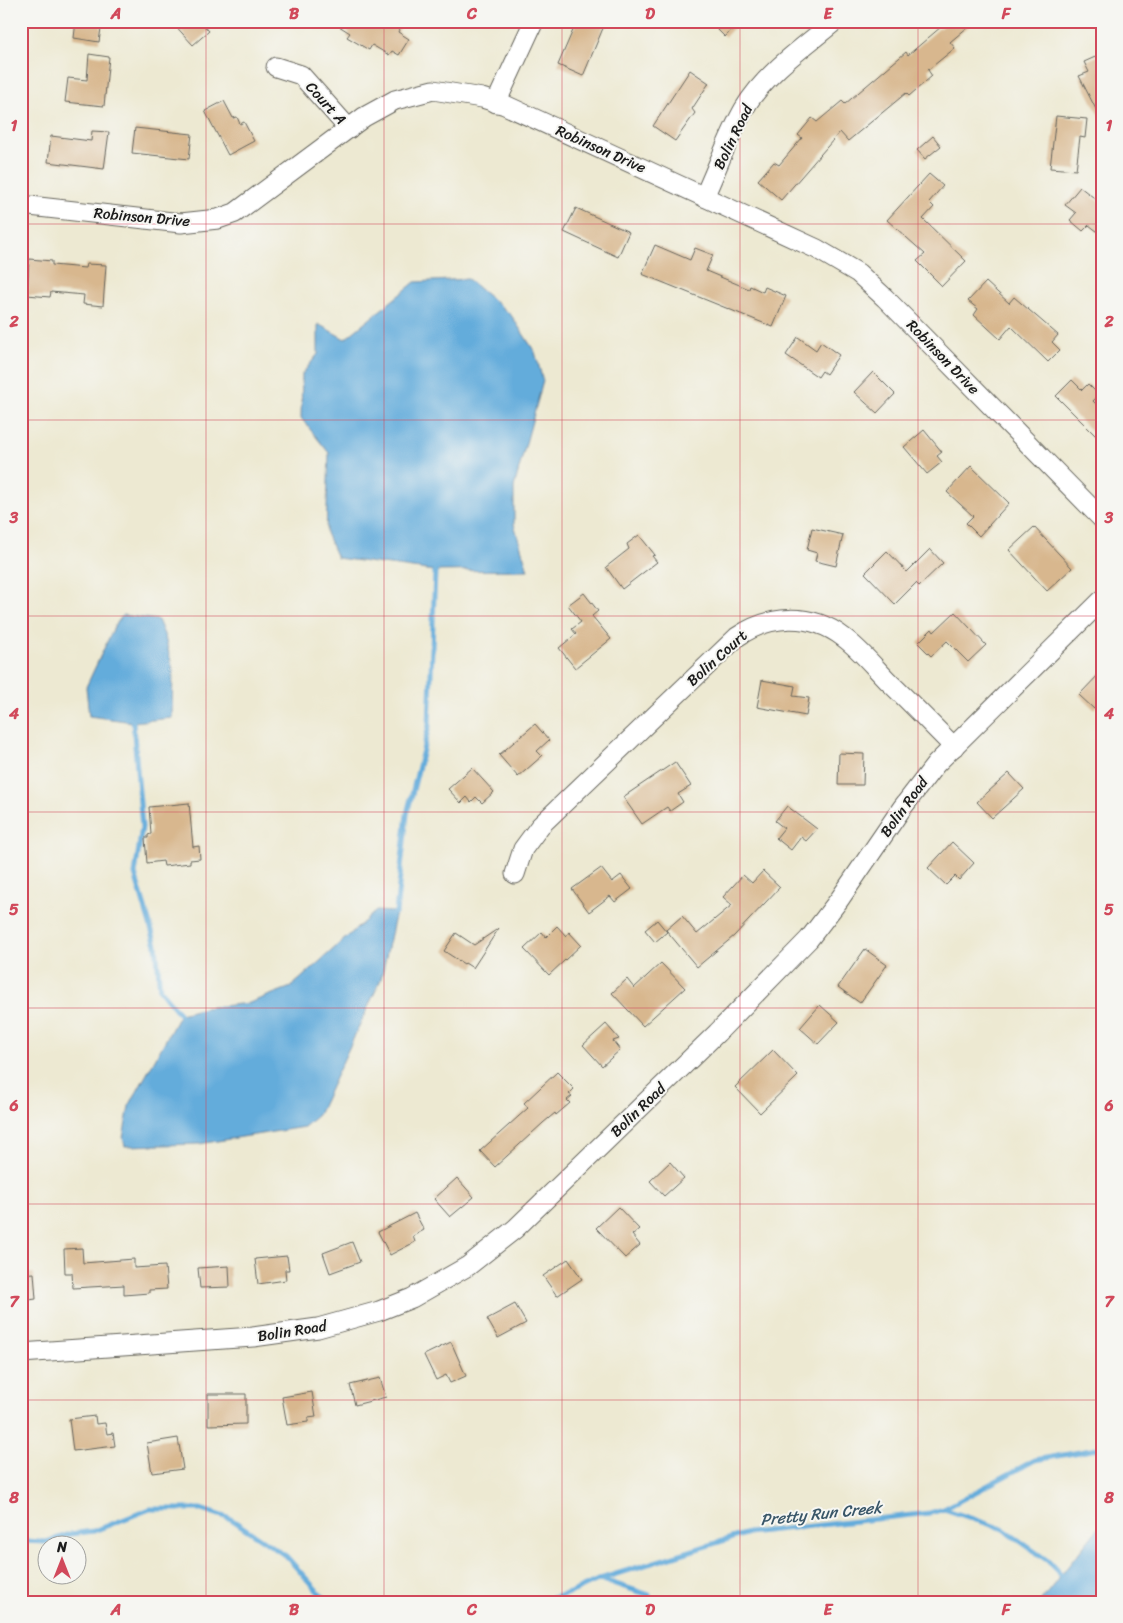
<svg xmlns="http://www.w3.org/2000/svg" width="1123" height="1623" viewBox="0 0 1123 1623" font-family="Sriracha,sans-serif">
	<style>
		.water { fill: #64acdb; stroke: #40647c }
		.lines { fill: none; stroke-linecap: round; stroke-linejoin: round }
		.stream { stroke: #64acdb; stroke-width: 5 }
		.building { fill: #d8b78e }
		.street-casing { stroke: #65645c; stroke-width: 21 }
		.street { stroke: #fff; stroke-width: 19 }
		.grid { fill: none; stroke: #d1495b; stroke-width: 1; stroke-opacity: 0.55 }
		.labels { text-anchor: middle; stroke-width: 4; stroke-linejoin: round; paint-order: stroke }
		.street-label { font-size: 15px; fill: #1c1c1c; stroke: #f6f6f2 }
		.water-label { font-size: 16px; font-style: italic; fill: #395668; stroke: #f6f6f2 }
		.neatline { fill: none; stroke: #d1495b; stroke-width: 2 }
		.grid-label { font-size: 16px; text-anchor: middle; font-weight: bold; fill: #d1495b }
	</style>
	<rect width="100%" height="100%" fill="#f6f6f2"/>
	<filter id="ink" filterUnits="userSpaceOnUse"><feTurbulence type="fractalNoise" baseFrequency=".02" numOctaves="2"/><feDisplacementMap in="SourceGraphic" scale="10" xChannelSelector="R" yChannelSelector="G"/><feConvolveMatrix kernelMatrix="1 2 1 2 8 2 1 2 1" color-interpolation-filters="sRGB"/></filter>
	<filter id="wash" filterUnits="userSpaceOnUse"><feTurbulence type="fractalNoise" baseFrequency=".0096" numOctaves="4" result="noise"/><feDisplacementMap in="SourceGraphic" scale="20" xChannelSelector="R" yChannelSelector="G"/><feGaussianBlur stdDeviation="1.12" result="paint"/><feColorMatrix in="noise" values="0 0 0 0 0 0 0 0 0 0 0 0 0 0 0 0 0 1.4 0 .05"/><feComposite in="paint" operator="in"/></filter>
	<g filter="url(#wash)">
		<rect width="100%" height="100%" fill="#ede9d2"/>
		<!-- water -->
		<g class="water">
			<polygon points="468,279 511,315 535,352 543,381 514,487 514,524 528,570 435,571 337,558 326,533 329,453 301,418 302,374 318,354 318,324 345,339 415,282"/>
			<polygon points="123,615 158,620 165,637 173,670 172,718 133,722 89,716 86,687 114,627"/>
			<polygon points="376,911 396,912 381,979 318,1115 304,1127 199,1144 125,1146 123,1138 129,1106 180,1014 204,1008 249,1003 291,987"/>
			<polygon points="1102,1523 1102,1602 1040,1602"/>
		</g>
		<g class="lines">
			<!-- stream -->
			<g class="stream">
				<polyline points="133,722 142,827 135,874 156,945 160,990 182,1017"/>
				<polyline points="392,915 396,912 407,814 429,726 435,571"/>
				<polyline points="944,1509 1003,1529 1048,1561 1061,1575"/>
				<polyline points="21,1541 46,1542 70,1534 94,1531 150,1509 201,1509 231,1519 286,1556 321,1595 331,1602"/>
				<polyline points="600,1579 649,1595 651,1602"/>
				<polyline points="538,1602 570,1593 600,1579 748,1533 930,1513 944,1509 1035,1460 1097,1449 1102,1446"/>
			</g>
		</g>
		<g id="blocks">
			<!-- building -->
			<g class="building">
				<polygon points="76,21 102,21 99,42 74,38"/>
				<polygon points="171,21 200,21 209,31 193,45"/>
				<polygon points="331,21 388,21 400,28 398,32 409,39 399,55 392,51 389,55 372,45 369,50 347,37 350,33"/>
				<polygon points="577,21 606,21 583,76 558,65"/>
				<polygon points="709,21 740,21 725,37"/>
				<polygon points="948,21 975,21 950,42 955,48 928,70 932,76 909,96 906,93 848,141 840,132 781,200 758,180 774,162 779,165 802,138 798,135 812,118 817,122 842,101 845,104 906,52 908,55"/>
				<polygon points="89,54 109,57 104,106 65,102 68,78 87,80"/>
				<polygon points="1102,54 1102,121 1079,76 1089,72 1084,62"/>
				<polygon points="690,70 709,83 692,109 695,113 675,141 653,126"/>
				<polygon points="224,101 233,118 237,117 240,124 244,122 254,141 228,155 205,111"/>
				<polygon points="1056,116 1087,119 1085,138 1080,137 1076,170 1050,168"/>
				<polygon points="135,128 192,134 189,159 132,153"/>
				<polygon points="92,131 109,132 104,169 48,162 51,136 91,141"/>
				<polygon points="933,136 941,146 925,159 917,150"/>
				<polygon points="929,174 943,186 929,202 934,207 923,219 966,261 942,286 917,261 925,254 887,220"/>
				<polygon points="1080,187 1102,204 1102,235 1089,225 1083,231 1070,220 1076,213 1065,205"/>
				<polygon points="576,208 629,232 618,257 564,232"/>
				<polygon points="655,245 690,260 695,248 713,255 706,271 749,289 750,286 763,292 765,287 786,296 773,327 642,274"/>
				<polygon points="29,259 52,261 52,265 85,268 86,264 106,265 103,306 83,304 84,295 51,292 50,297 27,295"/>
				<polygon points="986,282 1009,303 1014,297 1058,335 1052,342 1060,350 1048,362 1011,326 1000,339 974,315 978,309 968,301"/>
				<polygon points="798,337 816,350 821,342 839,355 826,374 822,371 818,377 786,355"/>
				<polygon points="873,372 895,394 877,413 854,392"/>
				<polygon points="1072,380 1082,390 1088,384 1099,395 1093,401 1102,410 1102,442 1056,396"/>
				<polygon points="924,430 942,452 937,456 942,462 927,474 904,447"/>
				<polygon points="971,466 1009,503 979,536 966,523 973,516 947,492"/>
				<polygon points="1034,527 1072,568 1047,591 1009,550"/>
				<polygon points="812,528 843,535 836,566 815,561 817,553 807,550"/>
				<polygon points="639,535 655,555 652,556 657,562 622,589 606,567 629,549 627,544"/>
				<polygon points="930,549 943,563 919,586 916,583 895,604 865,573 887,551 907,572"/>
				<polygon points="584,593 598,611 592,616 611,639 575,668 559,648 576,634 572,629 581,622 568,605"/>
				<polygon points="955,612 986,645 968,662 947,641 931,656 918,643 932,629 934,632"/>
				<polygon points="1102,671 1102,701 1094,709 1079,695"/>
				<polygon points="762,680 795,686 793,696 809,698 806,716 757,707"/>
				<polygon points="535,724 549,740 537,751 542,756 518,777 499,755"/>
				<polygon points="839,753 864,754 863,785 838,785"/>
				<polygon points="675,762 691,786 678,794 683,802 670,811 667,807 642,824 623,797"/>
				<polygon points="472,768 494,792 482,803 476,797 471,802 467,797 461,803 448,789"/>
				<polygon points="1009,773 1024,789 992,818 977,802"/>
				<polygon points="189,803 193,847 199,846 200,859 190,860 190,863 164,866 163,861 147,863 145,838 148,838 148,835 151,834 149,807"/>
				<polygon points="787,806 817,829 806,841 801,837 791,850 776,838 784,828 775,821"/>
				<polygon points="952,842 974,863 959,880 955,876 946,885 928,868"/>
				<polygon points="601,868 612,882 621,875 632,889 615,902 610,896 589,912 572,889"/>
				<polygon points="763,871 780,887 734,936 697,967 666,930 682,916 697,934 732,905 723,897 743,875 752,883"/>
				<polygon points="657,920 667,932 655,942 645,930"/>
				<polygon points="557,926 566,936 569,932 581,945 549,975 524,949 542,932 546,937"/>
				<polygon points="499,928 473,968 465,963 464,964 444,951 456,933 474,945"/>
				<polygon points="865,949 887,965 860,1003 838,987"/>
				<polygon points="661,963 685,988 643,1026 612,993 627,979 634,988"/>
				<polygon points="820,1005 839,1022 818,1044 800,1028"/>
				<polygon points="606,1024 619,1039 613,1041 620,1050 602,1066 583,1045"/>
				<polygon points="773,1050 798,1076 760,1113 735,1087"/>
				<polygon points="557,1072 574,1089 569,1094 572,1096 567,1100 570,1103 556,1115 555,1113 543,1123 495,1167 480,1151 528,1108 524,1103"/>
				<polygon points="670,1162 684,1178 664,1196 650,1181"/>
				<polygon points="457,1178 474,1197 450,1217 434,1199"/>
				<polygon points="618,1207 639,1229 632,1235 640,1245 625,1258 596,1228"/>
				<polygon points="415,1213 424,1230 413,1236 415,1242 390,1255 378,1232"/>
				<polygon points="352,1242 360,1262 330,1273 323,1253"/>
				<polygon points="82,1248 83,1263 134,1259 134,1268 165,1266 167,1289 149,1290 149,1293 124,1295 124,1285 73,1288 72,1273 65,1273 64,1249"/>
				<polygon points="287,1256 289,1270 285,1270 286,1280 258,1284 255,1259"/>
				<polygon points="568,1259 582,1279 557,1296 543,1276"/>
				<polygon points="229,1266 230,1287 200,1288 198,1268"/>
				<polygon points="34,1273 36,1299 21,1301 21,1274"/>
				<polygon points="515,1304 526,1323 498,1338 487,1319"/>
				<polygon points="451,1342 466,1376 450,1383 446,1375 436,1380 424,1355"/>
				<polygon points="380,1378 386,1397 355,1405 350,1385"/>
				<polygon points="312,1392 316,1417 308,1418 308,1422 287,1425 282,1397"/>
				<polygon points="208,1394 246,1394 246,1424 208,1425"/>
				<polygon points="95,1416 96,1424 105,1423 107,1434 113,1433 115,1446 73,1451 69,1419"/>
				<polygon points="178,1438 183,1469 152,1473 147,1443"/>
			</g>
		</g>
	</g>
	<g filter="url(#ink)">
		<use href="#blocks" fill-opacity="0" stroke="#65645c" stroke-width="1"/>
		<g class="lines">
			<defs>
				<g id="street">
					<polyline points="276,67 301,75 349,129"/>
					<polyline points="496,103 534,21"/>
					<path d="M704,197C717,169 729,135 744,109C765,73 804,47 835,21"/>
					<polyline points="21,205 181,223 218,219 235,213 364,117 395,100 433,90 482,98 505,105 817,249 858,273 885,298 1102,519"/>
					<path d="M515,874L523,849L540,826L737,637C769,615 810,612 843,637C860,649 874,667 889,682C911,703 932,725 954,747"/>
					<polyline points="21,1353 253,1337 318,1328 379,1311 412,1298 468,1266 515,1229 717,1033 809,939 839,900 902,808 936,764 1102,600"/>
				</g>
			</defs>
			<!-- street casing -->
			<use href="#street" class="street-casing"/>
			<!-- street -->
			<use href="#street" class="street"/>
		</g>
	</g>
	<!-- grid -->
	<path class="grid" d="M206,21V1602M384,21V1602M562,21V1602M740,21V1602M918,21V1602M21,224H1102M21,420H1102M21,616H1102M21,812H1102M21,1008H1102M21,1204H1102M21,1400H1102"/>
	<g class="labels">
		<!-- street labels -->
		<g class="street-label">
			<text transform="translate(326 103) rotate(48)" y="5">Court A</text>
			<text transform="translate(733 137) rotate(-64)" y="5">Bolin Road</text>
			<text transform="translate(601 149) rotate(24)" y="5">Robinson Drive</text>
			<text transform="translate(142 217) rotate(5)" y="5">Robinson Drive</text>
			<text transform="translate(943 357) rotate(46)" y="5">Robinson Drive</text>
			<text transform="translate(717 658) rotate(-42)" y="5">Bolin Court</text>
			<text transform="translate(904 807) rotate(-54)" y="5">Bolin Road</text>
			<text transform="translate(638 1110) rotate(-44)" y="5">Bolin Road</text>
			<text transform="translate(292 1331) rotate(-9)" y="5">Bolin Road</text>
		</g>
		<!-- water labels -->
		<g class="water-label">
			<text transform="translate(821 1513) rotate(-6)" y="6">Pretty Run Creek</text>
		</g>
	</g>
	<!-- margin -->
	<rect width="1123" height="1623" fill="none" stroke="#f6f6f2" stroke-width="55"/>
	<!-- north arrow -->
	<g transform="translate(62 1560)"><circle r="24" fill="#f6f6f2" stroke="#9f9f9c"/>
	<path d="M0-4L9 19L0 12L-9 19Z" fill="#d1495b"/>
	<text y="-8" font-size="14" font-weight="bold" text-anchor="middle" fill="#1c1c1c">N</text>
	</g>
	<rect x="28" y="28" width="1068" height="1568" class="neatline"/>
	<g class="grid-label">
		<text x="116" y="19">A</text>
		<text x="294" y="19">B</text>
		<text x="472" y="19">C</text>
		<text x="650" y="19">D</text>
		<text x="828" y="19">E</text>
		<text x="1006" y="19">F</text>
		<text x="14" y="131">1</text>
		<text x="1109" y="131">1</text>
		<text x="14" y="327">2</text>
		<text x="1109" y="327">2</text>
		<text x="14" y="523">3</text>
		<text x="1109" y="523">3</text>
		<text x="14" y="719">4</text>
		<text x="1109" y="719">4</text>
		<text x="14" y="915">5</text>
		<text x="1109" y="915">5</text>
		<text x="14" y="1111">6</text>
		<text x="1109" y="1111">6</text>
		<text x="14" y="1307">7</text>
		<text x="1109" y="1307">7</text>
		<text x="14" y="1503">8</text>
		<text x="1109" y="1503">8</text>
		<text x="116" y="1615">A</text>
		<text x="294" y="1615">B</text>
		<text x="472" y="1615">C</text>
		<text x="650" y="1615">D</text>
		<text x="828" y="1615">E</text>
		<text x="1006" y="1615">F</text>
	</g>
</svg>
